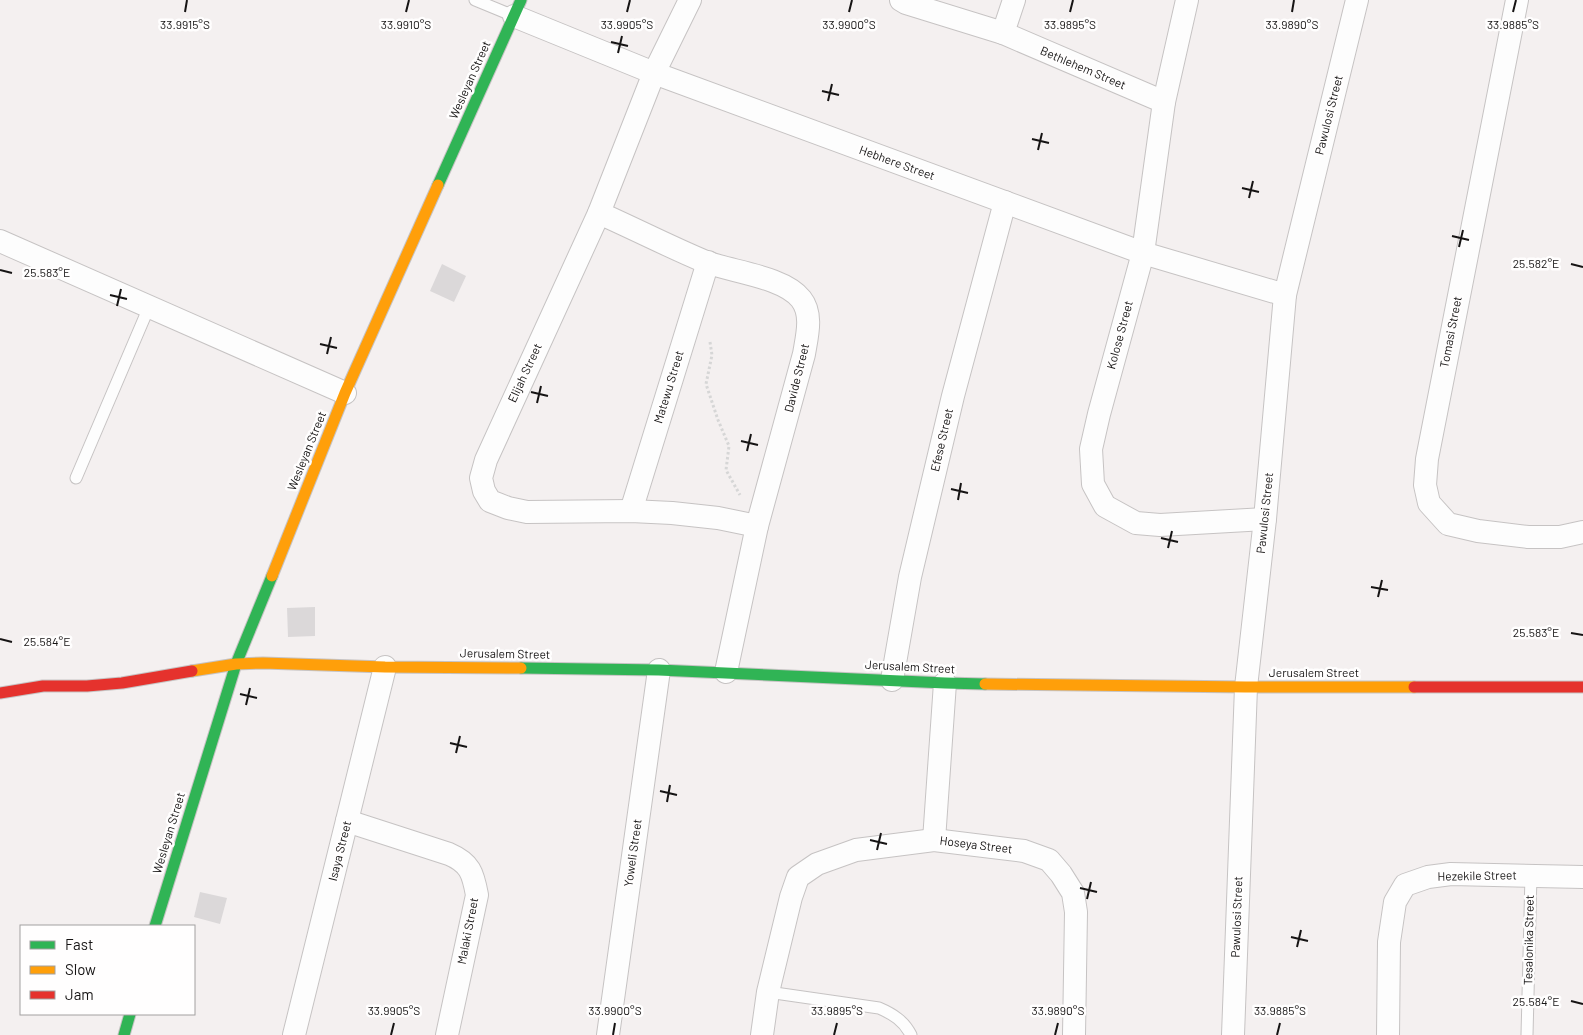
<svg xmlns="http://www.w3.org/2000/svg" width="1583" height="1035" viewBox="0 0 1583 1035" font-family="Barlow,sans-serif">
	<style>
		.building { fill: #dbd8d9 }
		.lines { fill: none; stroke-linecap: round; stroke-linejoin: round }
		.lane-casing { stroke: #c6c3c3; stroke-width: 13 }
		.street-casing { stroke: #c6c3c3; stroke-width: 24 }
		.fast-casing { stroke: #c6c3c3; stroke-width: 13 }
		.slow-casing { stroke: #c6c3c3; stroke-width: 13 }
		.jam-casing { stroke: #c6c3c3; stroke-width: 13 }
		.path { stroke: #d6d6d6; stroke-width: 3; stroke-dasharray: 2.5 2.5; stroke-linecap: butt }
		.lane { stroke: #fdfdfd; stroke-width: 11 }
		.street { stroke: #fdfdfd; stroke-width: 22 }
		.fast { stroke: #30b455; stroke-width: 11 }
		.slow { stroke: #ff9f0a; stroke-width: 11 }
		.jam { stroke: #e5322d; stroke-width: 11 }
		.ticks { fill: none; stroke: #161414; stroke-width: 2 }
		.labels { text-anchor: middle; stroke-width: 5; stroke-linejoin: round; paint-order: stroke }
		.street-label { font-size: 12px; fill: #161414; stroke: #fffefe }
		.ticks-label { font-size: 12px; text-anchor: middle; fill: #161414; stroke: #fffefe; stroke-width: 5; stroke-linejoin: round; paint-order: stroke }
	</style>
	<rect width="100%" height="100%" fill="#f4f0f0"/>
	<!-- building -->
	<g class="building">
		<polygon points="442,264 466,276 454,302 430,291"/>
		<polygon points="315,607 315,636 288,637 287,608"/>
		<polygon points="200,892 227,898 220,924 194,917"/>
	</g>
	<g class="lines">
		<defs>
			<g id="lane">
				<polyline points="475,0 514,16"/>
				<polyline points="76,478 149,307"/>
				<path d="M768,992L879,1008C893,1014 904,1021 911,1035"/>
				<polyline points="1527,1035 1531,875"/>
			</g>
			<g id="street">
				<polyline points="690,0 654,73 599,213 486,460 481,478 484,491 490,501 508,508 527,512 631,511 672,513 718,518 757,526"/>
				<polyline points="901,0 906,3 1003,33 1164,102"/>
				<polyline points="1187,0 1164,102 1143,253 1099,414 1091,449 1093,484 1105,506 1136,523 1160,525 1265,519"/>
				<polyline points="1517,0 1427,459 1425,485 1429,503 1448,524 1478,531 1528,537 1560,537 1583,532"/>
				<polyline points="514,16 654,73 1143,253 1285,295"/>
				<polyline points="1003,33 1014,0"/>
				<path d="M599,213C635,229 670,247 706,262C733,272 784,277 801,299C813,314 807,336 804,354L757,526L726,672"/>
				<polyline points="0,241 345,393"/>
				<polyline points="631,511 708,262"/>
				<polyline points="892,680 910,577 953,396 1005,202"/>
				<path d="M347,821L449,854C470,863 473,873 477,895L447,1035"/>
				<polyline points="934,840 945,683"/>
				<polyline points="294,1035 385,667"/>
				<polyline points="608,1035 659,670"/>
				<polyline points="762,1035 768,992 791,897 798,877 817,864 856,850 934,840 1024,851 1049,860 1061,874 1073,893 1076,912 1074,1035"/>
				<polyline points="1233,1035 1246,687 1265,519 1285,295 1357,0"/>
				<polyline points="1388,1035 1389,942 1395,902 1405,885 1428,877 1451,874 1583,877"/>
			</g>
			<g id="fast">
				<polyline points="438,185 521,0"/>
				<polyline points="521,668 659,670 945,683 985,684"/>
				<polyline points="155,926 236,664 272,576"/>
				<polyline points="124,1035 130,1014"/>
			</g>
			<g id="slow">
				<polyline points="272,576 345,393 438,185"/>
				<polyline points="192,671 236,664 263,663 385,667 521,668"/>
				<polyline points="985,684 1246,687 1414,687"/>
			</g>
			<g id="jam">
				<polyline points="1414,687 1583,687"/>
				<polyline points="0,693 43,686 87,686 122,683 192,671"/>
			</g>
		</defs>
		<!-- lane casing -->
		<use href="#lane" class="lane-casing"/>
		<!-- street casing -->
		<use href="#street" class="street-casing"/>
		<!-- fast casing -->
		<use href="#fast" class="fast-casing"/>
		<!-- slow casing -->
		<use href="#slow" class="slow-casing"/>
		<!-- jam casing -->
		<use href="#jam" class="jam-casing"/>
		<!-- path -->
		<polyline class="path" points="710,342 712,355 706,384 718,420 729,446 726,470 740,495"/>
		<!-- lane -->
		<use href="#lane" class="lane"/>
		<!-- street -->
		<use href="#street" class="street"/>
		<!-- fast -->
		<use href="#fast" class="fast"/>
		<!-- slow -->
		<use href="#slow" class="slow"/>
		<!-- jam -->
		<use href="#jam" class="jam"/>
	</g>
	<!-- ticks -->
	<path class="ticks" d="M185,12L187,0M406,12L409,0M627,12L630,0M849,12L852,0M1070,12L1073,0M1292,12L1294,0M1513,12L1516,0M611,42L628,46M618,53L622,36M822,91L839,95M828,101L832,84M1032,139L1049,143M1038,150L1042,133M1242,188L1259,192M1249,198L1253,181M1452,236L1469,240M1459,247L1463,230M1571,264L1583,267M0,270L12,273M110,295L127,299M117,306L121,289M320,344L337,348M327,354L331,337M531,392L548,396M537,403L541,386M741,441L758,445M747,451L751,434M951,489L968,493M958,500L961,483M1161,538L1178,542M1168,548L1172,531M1371,587L1388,590M1378,597L1382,580M1571,633L1583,635M0,639L12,642M240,694L257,698M246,705L250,688M450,743L467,747M456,753L460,736M660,791L677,795M667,802L670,785M870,840L887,844M877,850L881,833M1080,888L1097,892M1087,899L1091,882M1291,937L1308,941M1297,947L1301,930M1571,1001L1583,1004M391,1035L394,1023M613,1035L615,1023M834,1035L837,1023M1055,1035L1058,1023M1277,1035L1280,1023"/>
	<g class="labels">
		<!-- street labels -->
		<g class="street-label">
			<text transform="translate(1083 68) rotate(23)" y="4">Bethlehem Street</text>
			<text transform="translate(470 80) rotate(-66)" y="4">Wesleyan Street</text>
			<text transform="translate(1329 115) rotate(-76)" y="4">Pawulosi Street</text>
			<text transform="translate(897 163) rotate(20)" y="4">Hebhere Street</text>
			<text transform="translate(1451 332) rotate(-79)" y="4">Tomasi Street</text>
			<text transform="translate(1120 335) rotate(-75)" y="4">Kolose Street</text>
			<text transform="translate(525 373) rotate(-65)" y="4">Elijah Street</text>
			<text transform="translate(797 378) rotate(-76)" y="4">Davide Street</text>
			<text transform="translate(669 387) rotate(-73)" y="4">Matewu Street</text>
			<text transform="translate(942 440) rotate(-77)" y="4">Efese Street</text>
			<text transform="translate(307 451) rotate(-68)" y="4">Wesleyan Street</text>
			<text transform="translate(1265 513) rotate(-84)" y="4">Pawulosi Street</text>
			<text transform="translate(505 654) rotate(1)" y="4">Jerusalem Street</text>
			<text transform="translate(910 667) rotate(3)" y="4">Jerusalem Street</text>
			<text x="1314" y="677">Jerusalem Street</text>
			<text transform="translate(169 833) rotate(-73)" y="4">Wesleyan Street</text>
			<text transform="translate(976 845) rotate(7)" y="4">Hoseya Street</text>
			<text transform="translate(340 851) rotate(-76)" y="4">Isaya Street</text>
			<text transform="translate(633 853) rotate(-82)" y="4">Yoweli Street</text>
			<text transform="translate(1477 876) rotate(-1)" y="4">Hezekile Street</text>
			<text transform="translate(1237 917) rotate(-88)" y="4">Pawulosi Street</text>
			<text transform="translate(468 931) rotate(-79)" y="4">Malaki Street</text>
			<text transform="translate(1529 940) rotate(-89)" y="4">Tesalonika Street</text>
		</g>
	</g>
	<g class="ticks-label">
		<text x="185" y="29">33.9915°S</text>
		<text x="406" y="29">33.9910°S</text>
		<text x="627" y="29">33.9905°S</text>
		<text x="849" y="29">33.9900°S</text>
		<text x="1070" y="29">33.9895°S</text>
		<text x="1292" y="29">33.9890°S</text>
		<text x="1513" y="29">33.9885°S</text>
		<text x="1536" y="268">25.582°E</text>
		<text x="47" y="277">25.583°E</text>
		<text x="1536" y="637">25.583°E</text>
		<text x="47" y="646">25.584°E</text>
		<text x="1536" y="1006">25.584°E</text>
		<text x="394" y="1015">33.9905°S</text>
		<text x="615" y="1015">33.9900°S</text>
		<text x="837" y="1015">33.9895°S</text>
		<text x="1058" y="1015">33.9890°S</text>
		<text x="1280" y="1015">33.9885°S</text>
	</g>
	<!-- legend -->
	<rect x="20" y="925" width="175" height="90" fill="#fffefe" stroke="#a2a0a0"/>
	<rect x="30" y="941" width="25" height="8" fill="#30b455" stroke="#a2a0a0"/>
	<text x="65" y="950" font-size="15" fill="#161414">Fast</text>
	<rect x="30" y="966" width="25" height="8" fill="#ff9f0a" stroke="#a2a0a0"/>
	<text x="65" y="975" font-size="15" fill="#161414">Slow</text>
	<rect x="30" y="991" width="25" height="8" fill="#e5322d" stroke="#a2a0a0"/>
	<text x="65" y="1000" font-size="15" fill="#161414">Jam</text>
</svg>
